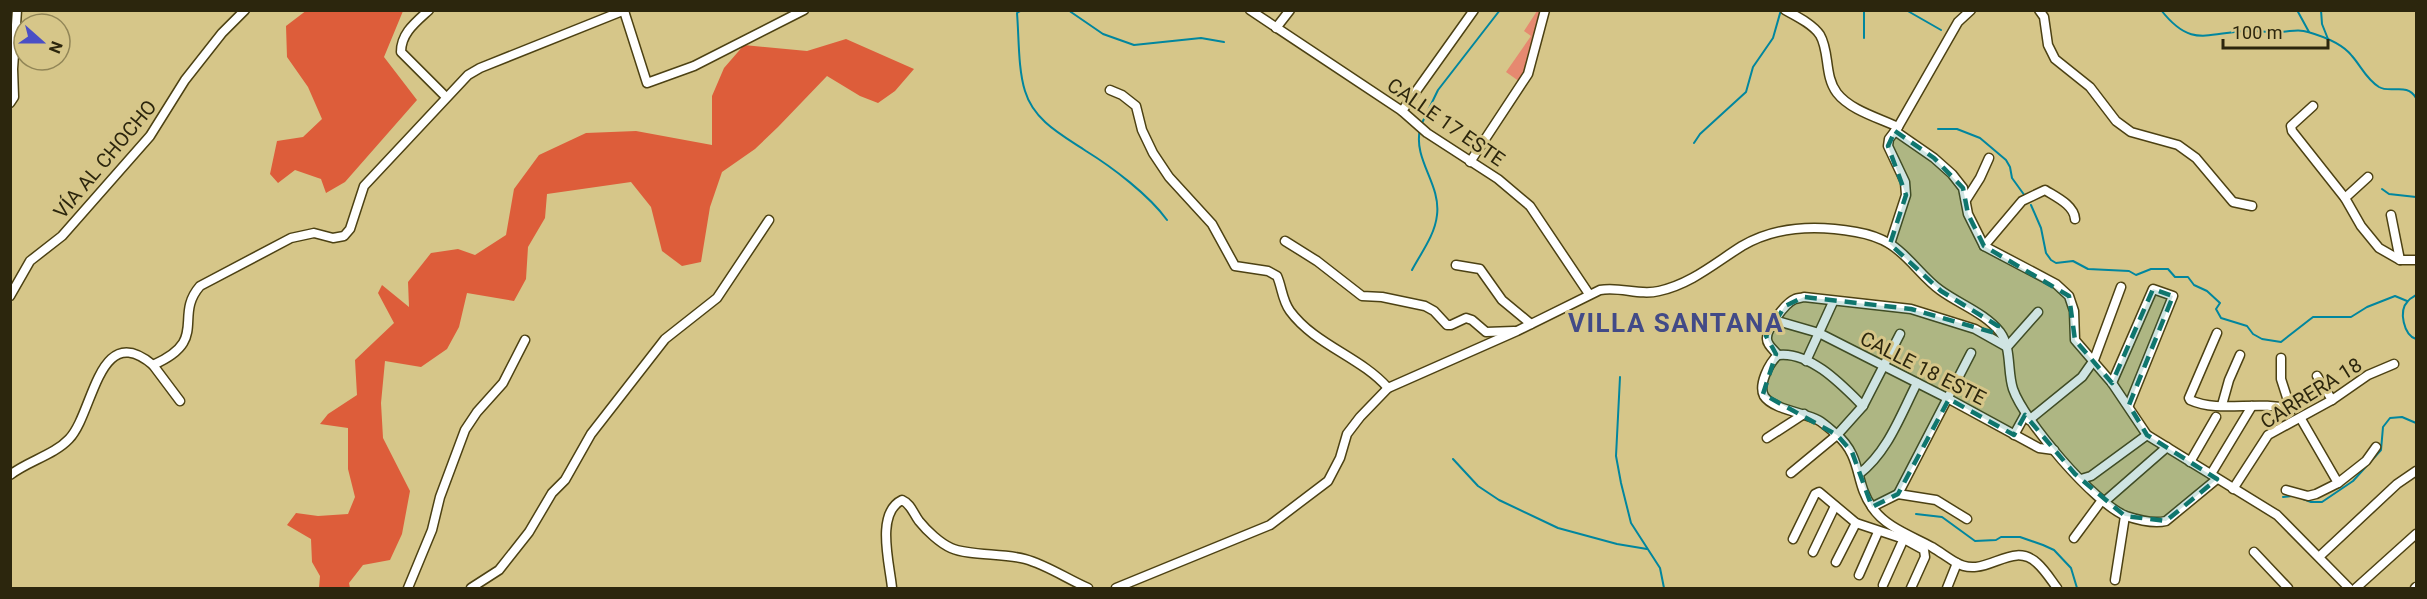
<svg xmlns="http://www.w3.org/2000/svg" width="2427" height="599" viewBox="0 0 2427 599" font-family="Roboto,sans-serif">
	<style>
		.green { fill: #e68970 }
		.forest { fill: #dd5d3a }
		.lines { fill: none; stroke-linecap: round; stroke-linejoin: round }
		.stream { stroke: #01869e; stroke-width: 2 }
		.minor-casing { stroke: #4c4113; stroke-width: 11 }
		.minor { stroke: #fff; stroke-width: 8 }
		.marked { fill: #0f766e; fill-opacity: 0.2; stroke: #0f766e; stroke-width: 4.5; stroke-dasharray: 12 8; stroke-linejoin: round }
		.labels { text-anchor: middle; stroke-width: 6; stroke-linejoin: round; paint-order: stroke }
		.street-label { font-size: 20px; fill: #2c260d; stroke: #d6c689 }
		.district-label { font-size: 26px; font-weight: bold; letter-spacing: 1.5px; fill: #424a87; stroke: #d6c689 }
	</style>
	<rect width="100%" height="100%" fill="#d6c689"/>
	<!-- green -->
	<polygon class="green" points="1537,11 1545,11 1523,84 1506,72 1531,36 1524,31"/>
	<!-- forest -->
	<g class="forest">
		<polygon points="307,10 403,11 384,57 417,100 345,182 326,193 321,179 295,170 278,183 270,174 277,141 303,137 322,119 308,87 287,57 286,26"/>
		<polygon points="846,39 914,69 895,91 878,103 860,96 827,76 778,127 755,149 722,172 710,207 701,262 682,266 662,251 651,207 631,182 547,194 545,218 528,247 526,279 514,301 467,293 459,327 447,349 421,367 385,361 381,403 383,438 410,491 402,534 390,560 363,565 349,583 350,588 319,588 320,576 312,562 311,539 287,525 296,513 318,516 348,514 355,497 348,469 348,428 320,424 328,414 357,395 355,360 394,323 378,293 382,285 409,307 408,282 431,253 458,249 475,255 506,235 514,189 539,155 586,133 636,131 712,145 712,96 724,68 744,45 807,51"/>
	</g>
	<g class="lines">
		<!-- stream -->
		<g class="stream">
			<path d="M1022,10L1017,13C1019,37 1018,69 1025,91C1034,121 1062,135 1086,151C1112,167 1149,195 1167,220"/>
			<polyline points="1068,10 1103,34 1134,45 1201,38 1224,42"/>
			<polyline points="1906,10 1941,30"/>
			<path d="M2161,10C2190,47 2205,34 2244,31C2256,30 2268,33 2280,32C2290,32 2298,28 2308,32C2322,36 2342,43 2352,56C2361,66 2366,79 2379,87C2391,94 2407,82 2416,98"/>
			<polyline points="2297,10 2309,32"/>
			<polyline points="2321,10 2322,24 2328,39"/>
			<polyline points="1864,38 1864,10"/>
			<polyline points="1422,123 1438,90 1500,10"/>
			<polyline points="1938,129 1957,129 1980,138 2006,160 2010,167 2012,178 2025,196"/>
			<polyline points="1694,143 1700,134 1746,92 1753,67 1773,38 1781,10"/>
			<polyline points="2382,189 2389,194 2416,197"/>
			<polyline points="2031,205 2041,228 2046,253 2051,260 2056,263 2073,261 2088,269 2129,271 2136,275 2151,269 2168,269 2175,277 2188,277 2194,285 2207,291 2220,303 2216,309 2221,318 2247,326 2253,334 2262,339 2281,342 2313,317 2351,317 2367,307 2395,296 2407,301"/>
			<path d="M1412,270C1421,253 1435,235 1437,215C1441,184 1413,160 1420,129"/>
			<path d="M2416,295C2414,297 2410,298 2408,301C2398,311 2404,335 2416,339"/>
			<polyline points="1620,377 1616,456 1621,483 1631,523 1660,568 1664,588"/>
			<polyline points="1453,459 1478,486 1499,500 1558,528 1617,544 1647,549"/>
			<polyline points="2283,497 2292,496"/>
			<polyline points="2303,499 2311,502 2322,502 2353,481 2381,450 2383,427 2390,418 2402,417 2416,423"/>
			<polyline points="1916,514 1942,517 1975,541 1996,540 2001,537 2020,537 2043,545 2054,550 2071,568 2077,588"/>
		</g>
		<defs>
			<g id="minor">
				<path d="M429,10C416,22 401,33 401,52L446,97"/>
				<polyline points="1250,10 1402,111 1427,133 1498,179 1530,206 1589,294"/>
				<path d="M1785,10C1796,16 1813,24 1820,35C1830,52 1824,76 1837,93C1850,110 1879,118 1898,127"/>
				<polyline points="2039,10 2044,17 2048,45 2055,59 2090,87 2116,121 2131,132 2178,145 2196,158 2233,202 2252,206"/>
				<polyline points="624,11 647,83 694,66 804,10"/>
				<polyline points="1276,28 1290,10"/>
				<path d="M1110,90L1122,95L1136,106L1142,130L1153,153L1169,177L1212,224L1235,266L1268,271L1277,276C1282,287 1282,300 1290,311C1315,345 1361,357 1388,388"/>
				<polyline points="10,103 14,97 13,69 17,10"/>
				<polyline points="2313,106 2291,126 2292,131 2345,198 2361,226 2379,248 2400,260 2416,260"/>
				<polyline points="1402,111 1474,10"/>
				<polyline points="1895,131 1934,158 1952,174 1963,188 1968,214 1984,246 2056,284 2069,296 2074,311 2075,340 2112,383 2147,435 2277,515 2349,588"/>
				<polyline points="1470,162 1528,74 1545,10"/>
				<polyline points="2345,198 2368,177"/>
				<polyline points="1966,200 1980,178 1989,158"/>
				<polyline points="2391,215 2400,260"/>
				<polyline points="1285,241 1317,261 1362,296 1382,297 1425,306 1434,311 1447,325 1451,325 1466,318 1472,320 1486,332 1514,331"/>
				<polyline points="1890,244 1906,195 1905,182 1888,146 1889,139 1898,127 1958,22 1971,10"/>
				<path d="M1984,246L2022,201L2045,190C2056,197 2074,205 2075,219"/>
				<polyline points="1456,265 1480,269 1502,300 1531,324"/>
				<polyline points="10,296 30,261 62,236 150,136 185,80 222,33 245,10"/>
				<polyline points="1774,320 1819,333 1949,399 2039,448 2054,450"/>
				<path d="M2217,333L2189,398L2190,400C2221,414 2259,399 2291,410"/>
				<polyline points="2007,347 2038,312"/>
				<path d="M1778,355C1769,363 1758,385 1764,396C1772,409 1805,413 1818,420C1825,424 1831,430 1836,434C1863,457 1854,482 1872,507C1885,527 1912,536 1932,547C1940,552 1947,557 1955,562C1985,581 2011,539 2037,563C2045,570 2051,580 2057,588"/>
				<path d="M1778,355C1774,350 1767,345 1767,339C1766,329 1785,303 1795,299C1798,298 1801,298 1804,297L1911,309L1975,329L2007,347"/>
				<path d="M1778,355C1810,351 1842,385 1863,406"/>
				<polyline points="2281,358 2281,379 2291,410"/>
				<polyline points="1806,361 1833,302"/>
				<polyline points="153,365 180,401"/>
				<polyline points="2317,376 2332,400"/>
				<polyline points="2112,383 2153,289 2173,296 2129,405"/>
				<polyline points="2222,405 2229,380 2240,355"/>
				<polyline points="2301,419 2338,483"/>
				<polyline points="2029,420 2082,377 2094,360 2121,287"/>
				<polyline points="2014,435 2025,415"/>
				<polyline points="1767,438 1804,414"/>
				<polyline points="2190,462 2216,417"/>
				<polyline points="1791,473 1837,435 1863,406 1900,334"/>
				<path d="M1859,474C1888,452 1901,414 1917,383"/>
				<polyline points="2211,474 2252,406"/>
				<path d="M10,475C28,461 54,455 69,439C94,413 98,319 153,365C210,340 173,317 200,286L291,238L314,233L333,238L344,236L350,229L364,186L468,75L480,68L625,10"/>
				<polyline points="2081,479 2091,476 2147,435"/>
				<polyline points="2233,489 2268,435 2332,400 2368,375 2394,364"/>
				<polyline points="2286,490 2308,496 2316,494 2338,483 2366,461 2376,447"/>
				<polyline points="1898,494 1971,353"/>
				<polyline points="2104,502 2167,447"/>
				<polyline points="1872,507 1898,494 1936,500 1967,519"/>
				<polyline points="2074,538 2102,500"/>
				<polyline points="1793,539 1815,494 1819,492 1856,523 1904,539 1924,550 1925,557 1911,588"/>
				<polyline points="1813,552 1835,506"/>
				<polyline points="2254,552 2288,588"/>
				<polyline points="2320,556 2397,484 2416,471"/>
				<polyline points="1836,562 1856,523"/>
				<polyline points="1859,575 1878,532"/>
				<polyline points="2115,580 2125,516"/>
				<polyline points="1883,585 1905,536"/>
				<polyline points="408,588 432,530 440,497 465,430 477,412 503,383 525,340"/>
				<polyline points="471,588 499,570 529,532 552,493 565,480 591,434 665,339 717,298 769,220"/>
				<path d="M892,588C890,565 875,513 902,500C911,504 913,513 919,521C927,531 940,543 951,548C969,556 1003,553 1025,559C1047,565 1067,579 1088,588"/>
				<path d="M1116,588L1270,525L1328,481L1340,458L1347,434L1360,417L1388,388L1517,331L1600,290C1620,286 1639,296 1659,291C1691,284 1715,263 1742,246C1776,226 1818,225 1856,232C1868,234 1880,238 1890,244C1909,256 1922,277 1940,290C1959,304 1985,313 2000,332C2012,348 2007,371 2013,389C2024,421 2095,504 2126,516C2138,520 2154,524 2166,521L2217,479"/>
				<polyline points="1947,588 1957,563"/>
				<polyline points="2356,588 2416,534"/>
				<polyline points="2415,588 2416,587"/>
			</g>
		</defs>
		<!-- minor casing -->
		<use href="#minor" class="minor-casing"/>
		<!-- minor -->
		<use href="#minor" class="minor"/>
	</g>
	<!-- marked area -->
	<path class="marked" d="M1895,131L1934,158L1963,188L1968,214L1984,246L2069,296L2075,340L2112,383L2153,289L2173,296L2129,405L2147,435L2217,479L2166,521L2125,516L2075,474L2025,415L2014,435L1949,399L1898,494L1872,507L1852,452L1837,435L1763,394L1776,354L1766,336L1785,306L1804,297L1911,309L1995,333L1998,326L1941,291L1890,244L1906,195L1888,146Z"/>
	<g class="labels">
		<!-- street labels -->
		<g class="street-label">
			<text transform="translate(1446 122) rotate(35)" y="7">CALLE 17 ESTE</text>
			<text transform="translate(105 159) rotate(-50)" y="7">VÍA AL CHOCHO</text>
			<text transform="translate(1923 368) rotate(27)" y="7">CALLE 18 ESTE</text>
			<text transform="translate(2311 393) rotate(-32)" y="7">CARRERA 18</text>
		</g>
		<!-- district labels -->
		<g class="district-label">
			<text x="1676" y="332">VILLA SANTANA</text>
		</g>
	</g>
	<!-- border -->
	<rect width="2427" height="599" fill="none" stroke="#2c260d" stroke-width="24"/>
	<!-- north arrow -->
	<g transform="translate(42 42) rotate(111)"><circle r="28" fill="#d6c689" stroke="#928657" stroke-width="1.5"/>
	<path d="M0-4.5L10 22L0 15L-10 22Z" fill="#4a4fc5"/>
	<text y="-9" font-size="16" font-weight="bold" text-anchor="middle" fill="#2c260d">N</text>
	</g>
	<!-- scale -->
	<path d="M2223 39v9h105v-9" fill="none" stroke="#2c260d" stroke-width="3"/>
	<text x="2232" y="39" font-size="18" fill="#2c260d" stroke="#d6c689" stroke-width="4.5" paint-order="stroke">100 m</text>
</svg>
